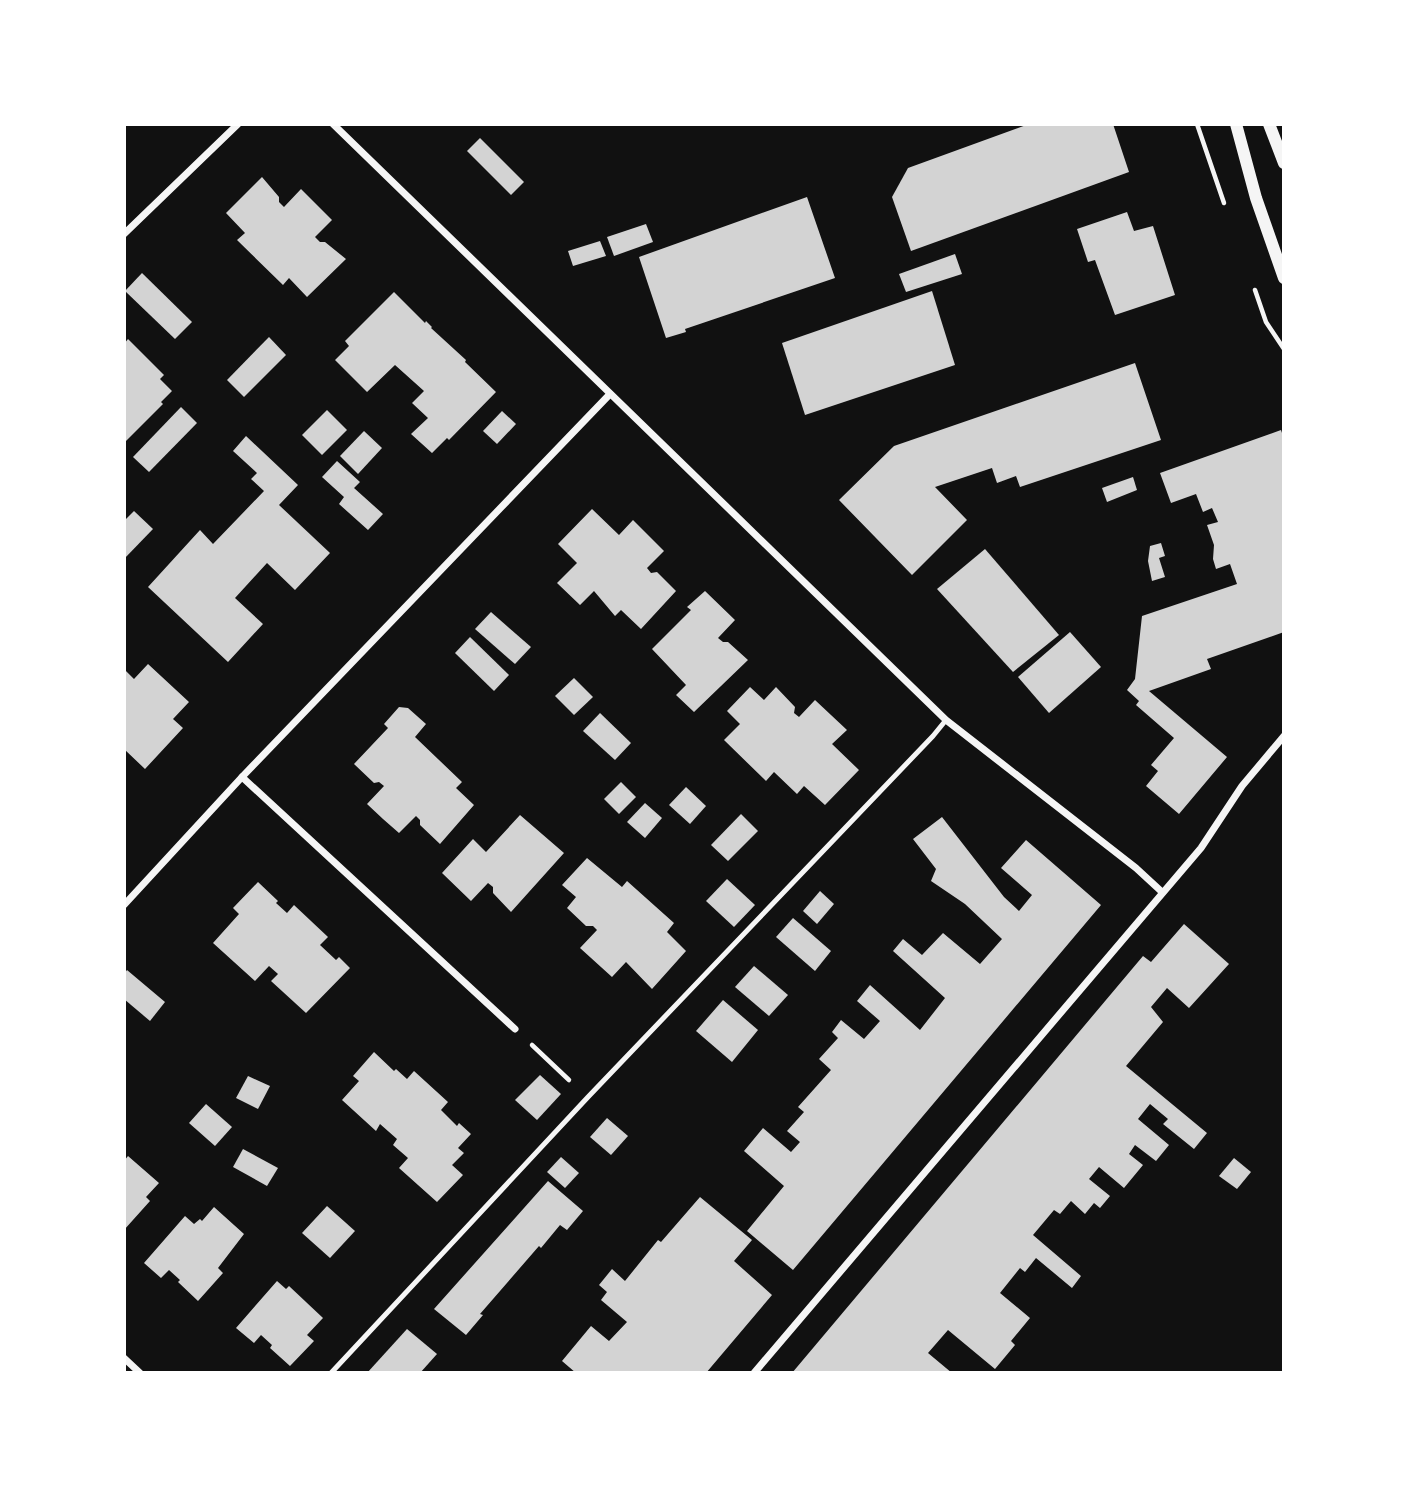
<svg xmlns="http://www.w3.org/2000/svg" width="1408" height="1497" viewBox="0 0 1408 1497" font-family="'PT Sans Narrow',sans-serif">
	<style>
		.building { fill: #d3d3d3 }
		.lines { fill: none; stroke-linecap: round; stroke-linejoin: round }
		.path { stroke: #f5f5f5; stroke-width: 4.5 }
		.service { stroke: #f5f5f5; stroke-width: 5 }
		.minor { stroke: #f5f5f5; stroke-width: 7 }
		.tertiary { stroke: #f5f5f5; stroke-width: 12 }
	</style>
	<rect width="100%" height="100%" fill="#111"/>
	<!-- building -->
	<g class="building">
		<polygon points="1029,124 1113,124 1129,172 911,251 892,197 908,168"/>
		<polygon points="480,138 524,182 511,195 467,151"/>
		<polygon points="262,177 279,197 279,202 284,207 301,189 332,220 315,237 320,242 325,242 346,259 307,297 289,278 283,285 237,240 245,233 226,213"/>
		<polygon points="807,197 835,278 685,329 686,332 666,338 639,257"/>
		<polygon points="1127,212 1134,231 1153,226 1175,295 1115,315 1095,260 1088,262 1077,229"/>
		<polygon points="646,224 653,242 614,256 607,237"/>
		<polygon points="600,241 606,256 573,266 568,251"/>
		<polygon points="955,254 962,274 906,292 899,274"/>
		<polygon points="142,273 192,322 175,339 125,291"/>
		<polygon points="932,291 955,365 805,415 782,343"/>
		<polygon points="394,292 425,323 426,321 432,327 431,328 466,360 465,362 496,392 449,440 447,438 432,453 411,434 428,418 412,403 424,391 395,365 367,392 335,360 349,346 345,341"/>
		<polygon points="269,337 286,355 244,397 227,380"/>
		<polygon points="128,339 164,375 160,379 172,391 161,402 163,404 126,441 124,439 124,344"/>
		<polygon points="1135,363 1161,440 1020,487 1016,476 997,483 992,468 935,487 967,520 912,575 839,500 894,446"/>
		<polygon points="181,407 197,423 149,472 133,457"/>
		<polygon points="327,410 347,430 322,455 302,435"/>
		<polygon points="502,411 516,424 497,444 483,431"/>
		<polygon points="1281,430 1284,439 1284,632 1207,659 1211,669 1149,691 1227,757 1179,814 1146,786 1158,771 1151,765 1174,738 1136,705 1139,701 1127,690 1135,679 1142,616 1237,584 1230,564 1216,569 1213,559 1214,545 1207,525 1218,522 1212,508 1203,512 1196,494 1171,503 1160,473"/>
		<polygon points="364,431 382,448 358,474 340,456"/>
		<polygon points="246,436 298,485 279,505 330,553 295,590 267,563 235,598 263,624 228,662 148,587 200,530 213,544 264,491 251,479 257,473 233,451"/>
		<polygon points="337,461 360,482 354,488 383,514 368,530 339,504 344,497 322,477"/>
		<polygon points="1133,477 1137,490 1107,502 1102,488"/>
		<polygon points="592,509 619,535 633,520 664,551 647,568 651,573 657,572 676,591 641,629 621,610 615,616 594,591 580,605 557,583 577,563 558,544"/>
		<polygon points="134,511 153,529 124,559 124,521"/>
		<polygon points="1161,543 1165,556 1159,558 1165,577 1152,581 1148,561 1150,546"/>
		<polygon points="985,549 1059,635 1013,672 937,589"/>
		<polygon points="705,591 735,620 718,638 723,642 728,642 748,660 694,712 676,695 686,685 652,649 691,610 687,607"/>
		<polygon points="491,612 531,647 515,664 475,629"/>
		<polygon points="1070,632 1101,667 1049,713 1018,677"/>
		<polygon points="470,637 509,675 494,691 455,653"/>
		<polygon points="148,664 189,702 173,719 183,728 145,769 124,749 124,669 134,679"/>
		<polygon points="574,678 593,697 574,715 555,696"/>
		<polygon points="750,687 764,700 776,687 795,707 794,713 799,717 815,700 847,730 832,744 859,770 825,805 804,786 797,794 774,772 766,781 724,740 740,724 727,711"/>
		<polygon points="399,707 408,708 426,724 415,737 462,782 456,788 474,805 440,844 420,825 420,820 416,816 399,833 383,819 367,804 384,786 379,782 374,783 354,764 388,728 384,724"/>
		<polygon points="600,713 631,743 615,760 583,731"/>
		<polygon points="621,782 636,797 619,814 604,799"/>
		<polygon points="686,787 706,806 690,824 669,805"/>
		<polygon points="645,803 662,818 645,838 627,822"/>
		<polygon points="741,814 758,831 728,861 711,845"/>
		<polygon points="520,815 564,853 511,912 493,893 493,887 488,883 471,901 442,873 473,839 486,852"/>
		<polygon points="942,817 1004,897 1019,911 1032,895 1001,868 1026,840 1101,905 793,1270 747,1231 784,1186 744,1151 763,1128 791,1152 800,1142 787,1131 804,1112 798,1107 831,1070 819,1059 838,1038 832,1032 841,1020 864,1039 880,1021 857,1001 870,985 920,1030 945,998 893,951 903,939 922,955 943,933 980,964 1002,939 965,904 931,881 936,869 913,839"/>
		<polygon points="587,858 622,887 627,881 674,923 667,932 686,951 652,989 626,962 612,977 580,948 597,930 593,926 586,926 567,908 576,897 562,885"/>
		<polygon points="727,879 755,905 734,927 706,901"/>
		<polygon points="258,882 278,901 276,903 287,913 294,905 328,937 320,945 336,960 339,957 350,968 306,1013 271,981 278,974 269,966 255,981 213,943 239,914 233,908"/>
		<polygon points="820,891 834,904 817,924 803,911"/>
		<polygon points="793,918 831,951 815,971 776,937"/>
		<polygon points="1184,924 1229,964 1189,1008 1167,988 1151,1007 1163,1022 1126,1066 1207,1133 1194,1149 1163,1124 1168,1119 1150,1104 1138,1119 1169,1145 1156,1161 1135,1145 1129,1154 1143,1165 1124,1188 1099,1167 1089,1179 1110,1196 1100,1208 1094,1203 1085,1214 1071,1201 1060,1214 1054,1210 1033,1235 1081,1276 1072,1288 1036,1258 1025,1272 1020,1268 1000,1293 1030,1318 1011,1341 1015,1345 995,1369 948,1330 928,1353 952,1373 792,1373 1143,956 1151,962"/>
		<polygon points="754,966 788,995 769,1016 735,987"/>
		<polygon points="127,970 165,1002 150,1021 124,999 124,974"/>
		<polygon points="723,1000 758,1030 732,1062 696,1031"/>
		<polygon points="374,1052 394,1071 396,1069 407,1079 414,1071 448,1102 441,1110 457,1126 459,1123 471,1134 458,1148 464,1153 452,1165 463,1175 437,1202 399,1168 408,1158 393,1145 397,1139 380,1124 376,1131 342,1100 359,1081 353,1076"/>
		<polygon points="540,1075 561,1094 537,1120 515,1100"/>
		<polygon points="248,1076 270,1086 258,1109 236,1098"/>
		<polygon points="206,1104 232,1127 215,1146 189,1123"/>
		<polygon points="607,1118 628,1136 611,1155 590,1137"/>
		<polygon points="243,1149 278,1168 267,1186 233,1167"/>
		<polygon points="128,1156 159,1183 146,1197 150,1201 124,1230 124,1161"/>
		<polygon points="561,1157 579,1173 565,1188 547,1172"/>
		<polygon points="1234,1158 1251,1172 1237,1189 1219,1176"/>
		<polygon points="548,1181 583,1211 567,1230 560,1225 541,1248 539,1246 480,1314 483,1315 466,1335 434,1309"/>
		<polygon points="700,1197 752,1240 734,1261 772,1295 706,1373 576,1373 562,1361 591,1326 609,1341 627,1322 601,1300 607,1292 599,1285 612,1269 625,1281 658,1240 661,1242"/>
		<polygon points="327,1206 355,1231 330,1258 302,1233"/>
		<polygon points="214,1207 244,1234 218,1268 223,1273 198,1301 178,1282 180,1280 169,1270 161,1278 144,1263 185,1216 194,1224 200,1219 202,1221"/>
		<polygon points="277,1281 286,1289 289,1286 323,1318 307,1335 314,1341 290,1366 270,1348 272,1345 261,1335 254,1343 236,1328"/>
		<polygon points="407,1329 437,1354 420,1373 367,1373"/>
	</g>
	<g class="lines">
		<!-- path -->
		<g class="path">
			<polyline points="1197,124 1224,203"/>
			<polyline points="1255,290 1266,322 1284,349"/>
			<polyline points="532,1045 569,1080"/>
		</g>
		<!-- service -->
		<polyline class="service" points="331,1373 588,1097 933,736 946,720"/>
		<!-- minor -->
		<g class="minor">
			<polyline points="333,124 946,720 1136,868 1162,892"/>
			<polyline points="124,234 238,124"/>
			<polyline points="242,777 515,1029"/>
			<polyline points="124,905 242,777 610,394"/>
			<polyline points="124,1358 140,1373"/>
			<polyline points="754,1373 1201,848 1242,786 1284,736"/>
		</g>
		<!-- tertiary -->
		<g class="tertiary">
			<polyline points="1236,124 1256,198 1284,278"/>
			<polyline points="1269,124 1284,163"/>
		</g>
	</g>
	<!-- border -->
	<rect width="1408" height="1497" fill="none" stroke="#ffffff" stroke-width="252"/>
</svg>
